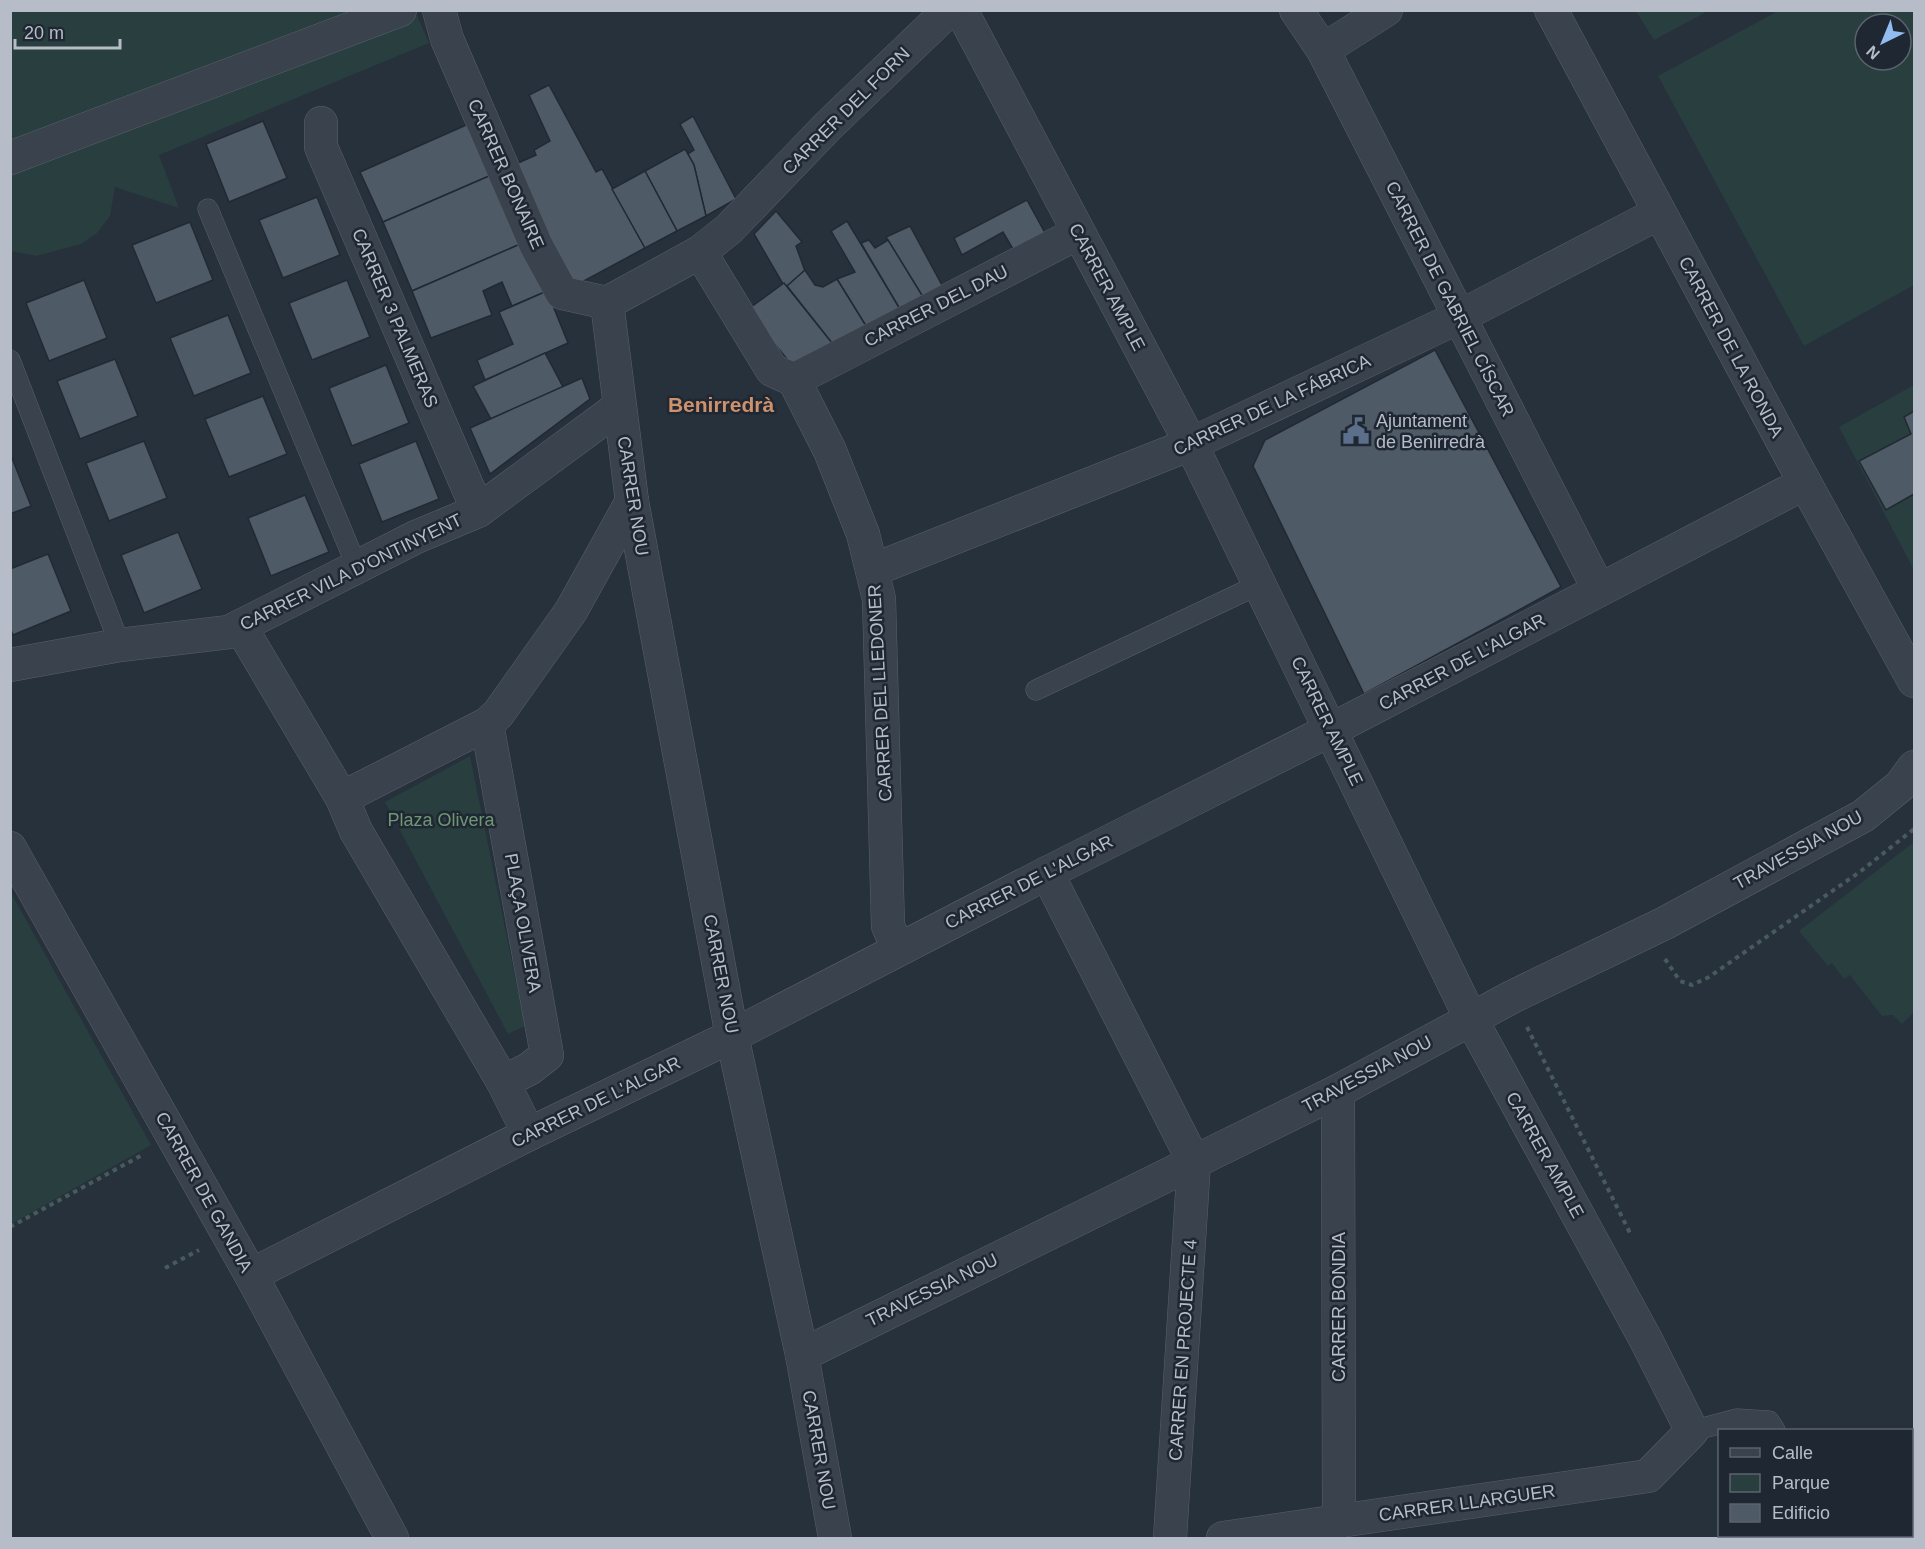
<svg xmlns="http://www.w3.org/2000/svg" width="1925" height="1549" viewBox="0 0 1925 1549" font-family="Helvetica,sans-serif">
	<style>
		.green { fill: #293e3e; fill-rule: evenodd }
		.building { fill: #4f5a67; stroke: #212934; stroke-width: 1.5 }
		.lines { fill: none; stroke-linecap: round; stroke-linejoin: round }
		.lane-casing { stroke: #58606b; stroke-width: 21 }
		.street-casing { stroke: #58606b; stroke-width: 34 }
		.path { stroke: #485b5c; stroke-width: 4; stroke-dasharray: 4.5 4.5; stroke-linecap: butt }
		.lane { stroke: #3a424d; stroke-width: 20 }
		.street { stroke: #3a424d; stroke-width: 33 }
		.labels { text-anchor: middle; stroke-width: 5; stroke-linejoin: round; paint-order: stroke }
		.street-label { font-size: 18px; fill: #b6bdc8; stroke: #1f2732 }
		.poi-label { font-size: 18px; fill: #b6bdc8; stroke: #1f2732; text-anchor: start }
		.park-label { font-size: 18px; fill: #6f9776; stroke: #1f2732 }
		.quarter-label { font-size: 21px; font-weight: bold; fill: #cd916b; stroke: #1f2732 }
	</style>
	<rect width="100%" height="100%" fill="#26313c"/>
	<!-- green -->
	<g class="green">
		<polygon points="10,11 415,11 429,43 159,155 179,208 115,187 110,216 97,233 81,244 36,256 11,251"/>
		<polygon points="1636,11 1708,11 1654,40"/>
		<path d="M1778,11H1914V285L1804,346L1658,76ZM1865,24H1901V60H1865Z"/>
		<polygon points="1914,385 1914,570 1839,427"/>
		<polygon points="470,756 525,1026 508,1034 385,802"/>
		<polygon points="1914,842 1914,1012 1902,1024 1893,1015 1882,1016 1850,975 1844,979 1832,963 1828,966 1799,931"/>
		<polygon points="11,893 151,1145 11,1224 10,1224"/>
	</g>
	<!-- building -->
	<g class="building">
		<polygon points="549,85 596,172 602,169 645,248 569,289 509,167 536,155 534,150 550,141 529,95"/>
		<polygon points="693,116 736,199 706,216 694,165 688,154 694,150 680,124"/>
		<polygon points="263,121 287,178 229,202 206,144"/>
		<polygon points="473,122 496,173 383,222 360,172"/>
		<polygon points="685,149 694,165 706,216 677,231 645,171"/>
		<polygon points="645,171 677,231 645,248 612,189"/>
		<polygon points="496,173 525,242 412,291 383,222"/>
		<polygon points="317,197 340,255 283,278 259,220"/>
		<polygon points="1027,200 1045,233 1013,249 1003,232 962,255 954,238"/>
		<polygon points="776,211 802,242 796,246 805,271 787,286 783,284 754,234"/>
		<polygon points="847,221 900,309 866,326 837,279 855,272 831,231"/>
		<polygon points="190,222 213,280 156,303 132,245"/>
		<polygon points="910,226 943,287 923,297 886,237"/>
		<polygon points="869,240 875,248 888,240 923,297 900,309 861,243"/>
		<polygon points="525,242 547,291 512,306 502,282 483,291 492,315 431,338 412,291"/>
		<polygon points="805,270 815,285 823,287 837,279 866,326 832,343 787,286"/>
		<polygon points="84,280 107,338 49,361 26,303"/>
		<polygon points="347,280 370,337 312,360 289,303"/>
		<polygon points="784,283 832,343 791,364 747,310"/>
		<polygon points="547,291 568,343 485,380 477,360 513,344 499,312"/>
		<polygon points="228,315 251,373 194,396 170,338"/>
		<polygon points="1435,350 1561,587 1364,694 1253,466 1265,440"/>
		<polygon points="545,353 563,387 491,419 473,386"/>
		<polygon points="115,359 138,416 80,439 57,381"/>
		<polygon points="386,365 409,423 352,446 329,388"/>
		<polygon points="582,378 590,399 490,474 470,428"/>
		<polygon points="263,396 287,454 229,477 205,419"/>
		<polygon points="1914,411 1914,494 1886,510 1859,461 1911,434 1904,417"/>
		<polygon points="144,441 167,498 109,521 86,463"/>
		<polygon points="416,441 439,499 382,522 359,464"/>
		<polygon points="10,453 31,506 10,514"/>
		<polygon points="305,495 329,552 271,576 248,518"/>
		<polygon points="178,532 202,589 144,613 121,555"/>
		<polygon points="48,554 71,611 13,635 10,628 10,569"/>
	</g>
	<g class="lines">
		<defs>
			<g id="lane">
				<polyline points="208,209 357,567"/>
				<polyline points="10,360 120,645"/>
				<polyline points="1036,690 1260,584"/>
				<polyline points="1692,1431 1737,1419 1769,1421 1775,1430"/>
				<polyline points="1824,1536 1824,1538"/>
			</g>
			<g id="street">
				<polyline points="439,10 447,39 536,245 562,293 607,303"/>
				<polyline points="961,10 1191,444 1471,1019 1646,1340 1692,1431 1648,1476 1223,1538"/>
				<polyline points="1296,10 1323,50 1599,590"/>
				<polyline points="1551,10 1805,483 1914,681"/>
				<polyline points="1323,50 1386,10"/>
				<polyline points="321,123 321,147 478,511"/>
				<polyline points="10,158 400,10"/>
				<polyline points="700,252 772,370 794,380"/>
				<polyline points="794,380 830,451 863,534 879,599 888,926 898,949"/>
				<polyline points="794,380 1078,233"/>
				<polyline points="873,570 1191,444 1459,317 1659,213"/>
				<polyline points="240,626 342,798 356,831 503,1082 529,1134"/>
				<polyline points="10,665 120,645 229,632 416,537 478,511 619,407"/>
				<polyline points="487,724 498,714 571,611 632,501"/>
				<polyline points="342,798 487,724 547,1055 529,1069 503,1082"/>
				<polyline points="10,848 251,1275 392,1538"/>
				<polyline points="1047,873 1194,1162 1170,1538"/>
				<polyline points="1338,1091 1339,1522"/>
				<polyline points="251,1275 529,1134 732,1036 1047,873 1352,719 1805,483"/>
				<polyline points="802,1355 1338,1091 1512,997 1665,923 1863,816 1900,786 1914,767"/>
				<polyline points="835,1538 802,1355 732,1036 632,501 607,303 700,252 729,229 828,126 949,10"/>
			</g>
		</defs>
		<!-- lane casing -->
		<use href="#lane" class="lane-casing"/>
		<!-- street casing -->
		<use href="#street" class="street-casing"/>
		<!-- path -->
		<g class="path">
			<polyline points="1665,959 1680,981 1692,985 1709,977 1861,871 1914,829"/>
			<polyline points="1527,1027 1631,1235"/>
			<polyline points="10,1227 144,1154"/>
			<polyline points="165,1268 199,1250"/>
		</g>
		<!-- lane -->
		<use href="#lane" class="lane"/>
		<!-- street -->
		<use href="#street" class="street"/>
	</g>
	<!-- icons -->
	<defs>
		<symbol id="civic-bare" viewBox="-9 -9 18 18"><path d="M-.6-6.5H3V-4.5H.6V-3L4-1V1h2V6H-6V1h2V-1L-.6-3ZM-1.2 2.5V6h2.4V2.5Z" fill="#5c6f8a" stroke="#1f2732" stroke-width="2.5" paint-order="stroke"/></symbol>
	</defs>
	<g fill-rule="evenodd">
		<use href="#civic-bare" x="1337" y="412" width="38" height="38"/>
	</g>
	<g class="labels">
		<!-- street labels -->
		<g class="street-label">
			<text transform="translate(846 111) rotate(-45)" y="6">CARRER DEL FORN</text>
			<text transform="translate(506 174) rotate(66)" y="6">CARRER BONAIRE</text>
			<text transform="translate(1107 287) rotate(62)" y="6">CARRER AMPLE</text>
			<text transform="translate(1450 299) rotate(63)" y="6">CARRER DE GABRIEL CÍSCAR</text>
			<text transform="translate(936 306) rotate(-27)" y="6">CARRER DEL DAU</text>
			<text transform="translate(395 318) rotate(67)" y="6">CARRER 3 PALMERAS</text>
			<text transform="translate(1731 347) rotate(62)" y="6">CARRER DE LA RONDA</text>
			<text transform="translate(1272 405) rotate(-25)" y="6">CARRER DE LA FÁBRICA</text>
			<text transform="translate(633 496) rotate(81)" y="6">CARRER NOU</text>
			<text transform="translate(351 572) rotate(-26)" y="6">CARRER VILA D'ONTINYENT</text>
			<text transform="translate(1462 662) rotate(-28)" y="6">CARRER DE L'ALGAR</text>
			<text transform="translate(880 693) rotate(-93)" y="6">CARRER DEL LLEDONER</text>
			<text transform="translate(1327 721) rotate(64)" y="6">CARRER AMPLE</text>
			<text transform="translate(1798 850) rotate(-29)" y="6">TRAVESSIA NOU</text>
			<text transform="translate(1029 882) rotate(-27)" y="6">CARRER DE L'ALGAR</text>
			<text transform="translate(523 923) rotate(80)" y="6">PLAÇA OLIVERA</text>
			<text transform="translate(721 974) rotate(79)" y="6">CARRER NOU</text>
			<text transform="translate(1367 1074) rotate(-28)" y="6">TRAVESSIA NOU</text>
			<text transform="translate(596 1102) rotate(-26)" y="6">CARRER DE L'ALGAR</text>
			<text transform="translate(1545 1155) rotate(61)" y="6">CARRER AMPLE</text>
			<text transform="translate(204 1192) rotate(61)" y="6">CARRER DE GANDIA</text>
			<text transform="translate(932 1290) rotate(-26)" y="6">TRAVESSIA NOU</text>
			<text transform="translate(1339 1307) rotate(-90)" y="6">CARRER BONDIA</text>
			<text transform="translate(1183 1350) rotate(-86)" y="6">CARRER EN PROJECTE 4</text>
			<text transform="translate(819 1450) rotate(80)" y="6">CARRER NOU</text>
			<text transform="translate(1467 1503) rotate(-8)" y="6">CARRER LLARGUER</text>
		</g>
		<!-- poi labels -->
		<g class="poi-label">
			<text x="1376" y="427">Ajuntament<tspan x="1376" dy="21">de Benirredrà</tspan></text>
		</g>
		<!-- park labels -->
		<g class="park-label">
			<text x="441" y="826">Plaza Olivera</text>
		</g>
		<!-- quarter labels -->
		<g class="quarter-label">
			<text x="721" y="412">Benirredrà</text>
		</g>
	</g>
	<!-- border -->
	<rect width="1925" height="1549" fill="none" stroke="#b6bdc8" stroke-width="24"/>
	<!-- legend -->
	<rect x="1718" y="1429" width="195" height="108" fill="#1f2732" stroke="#5b636e" stroke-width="1.5"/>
	<rect x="1730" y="1448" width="30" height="9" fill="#3a424d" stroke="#5b636e" stroke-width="1.5"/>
	<text x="1772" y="1459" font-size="18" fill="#b6bdc8">Calle</text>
	<rect x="1730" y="1474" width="30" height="18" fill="#293e3e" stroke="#5b636e" stroke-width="1.5"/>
	<text x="1772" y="1489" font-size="18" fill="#b6bdc8">Parque</text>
	<rect x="1730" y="1504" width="30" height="18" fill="#4f5a67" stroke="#5b636e" stroke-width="1.5"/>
	<text x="1772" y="1519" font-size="18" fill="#b6bdc8">Edificio</text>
	<!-- north arrow -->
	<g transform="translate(1883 42) rotate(223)"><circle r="28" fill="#1f2732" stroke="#5b636e" stroke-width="1.5"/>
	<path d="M0-4.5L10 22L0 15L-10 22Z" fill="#92bbf0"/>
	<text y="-9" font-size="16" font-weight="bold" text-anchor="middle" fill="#b6bdc8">N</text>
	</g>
	<!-- scale -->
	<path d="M15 39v9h105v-9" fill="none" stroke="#b6bdc8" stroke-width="3"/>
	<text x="24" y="39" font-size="18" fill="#b6bdc8" stroke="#1f2732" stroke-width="4.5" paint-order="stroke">20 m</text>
</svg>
